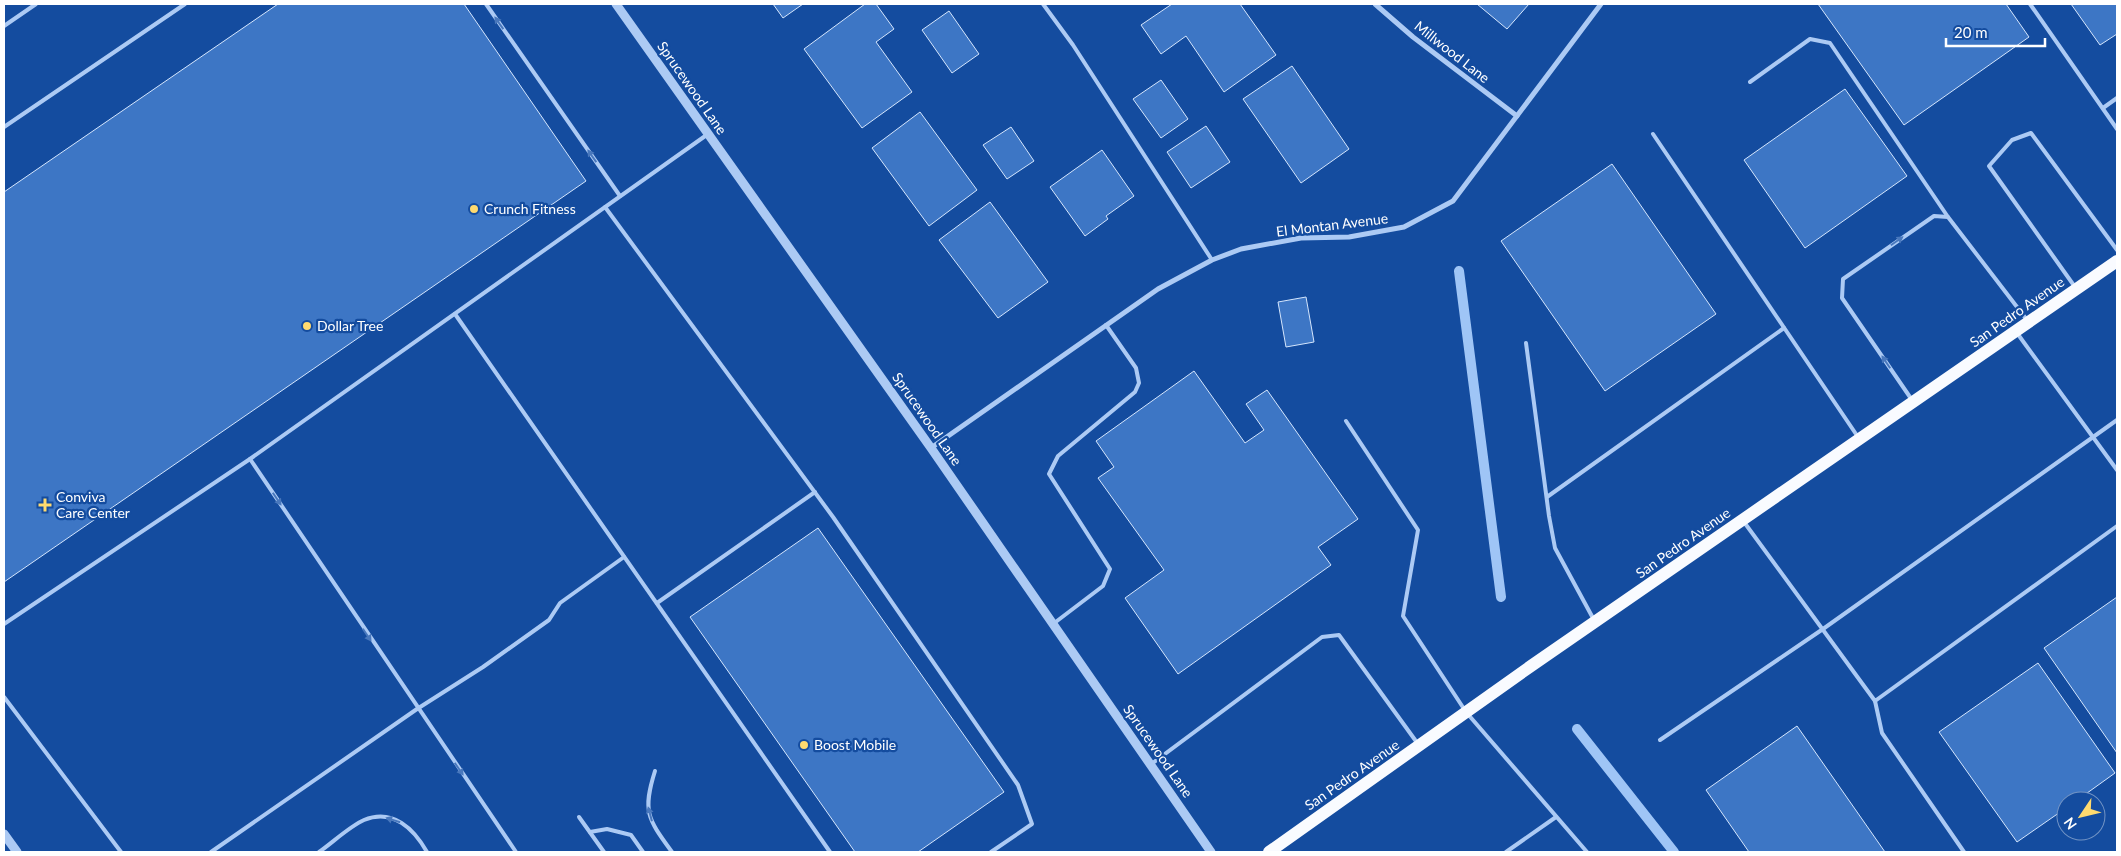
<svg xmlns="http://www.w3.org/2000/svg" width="2121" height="856" viewBox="0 0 2121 856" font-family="Lato,sans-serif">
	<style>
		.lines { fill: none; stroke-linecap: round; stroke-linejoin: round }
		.stream { stroke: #9fc5f6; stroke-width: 10 }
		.building { fill: #3d76c5; stroke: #d5e6fd }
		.service { stroke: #accaf4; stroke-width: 4 }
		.minor { stroke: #accaf4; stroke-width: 5 }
		.tertiary { stroke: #accaf4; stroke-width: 9 }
		.primary { stroke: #f9fbff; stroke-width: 12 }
		.oneway { fill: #4978bd }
		.poi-dot { fill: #ffda6f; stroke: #144c9f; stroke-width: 2 }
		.labels { text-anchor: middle; stroke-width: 4.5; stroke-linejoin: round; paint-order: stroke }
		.street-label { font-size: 14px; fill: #fff; stroke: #144c9f }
		.poi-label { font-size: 14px; fill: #fff; stroke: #144c9f; text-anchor: start }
	</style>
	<rect width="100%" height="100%" fill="#144c9f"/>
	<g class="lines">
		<!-- stream -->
		<g class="stream">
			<polyline points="1459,271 1501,597"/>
			<polyline points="1577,729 1674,852"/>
		</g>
	</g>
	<!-- building -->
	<g class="building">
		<polygon points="278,4 464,4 586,181 4,582 4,192"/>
		<polygon points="773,4 803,4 783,18"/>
		<polygon points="865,4 876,4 894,29 876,42 912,92 862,128 804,49"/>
		<polygon points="1172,4 1240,4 1276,55 1224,92 1186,36 1161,54 1141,25"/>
		<polygon points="1477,4 1529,4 1507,29"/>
		<polygon points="1818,4 2006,4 2029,37 1904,125"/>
		<polygon points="2071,4 2117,4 2117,34 2100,45"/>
		<polygon points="949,11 979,54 952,73 922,30"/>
		<polygon points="1292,66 1349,149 1301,183 1243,99"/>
		<polygon points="1161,80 1188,119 1161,138 1133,99"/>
		<polygon points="1845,89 1907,176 1805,248 1744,160"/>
		<polygon points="920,112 977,190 929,226 872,148"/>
		<polygon points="1206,126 1230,162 1191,188 1167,152"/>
		<polygon points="1011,127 1034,161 1007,179 983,145"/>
		<polygon points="1102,150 1134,196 1106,216 1108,219 1085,236 1050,187"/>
		<polygon points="1612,164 1716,314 1605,391 1501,241"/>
		<polygon points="990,202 1048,282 998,318 939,240"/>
		<polygon points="1306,297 1314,342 1286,347 1278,302"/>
		<polygon points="1194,371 1245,443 1264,430 1246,404 1267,390 1358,519 1318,547 1331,565 1178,674 1125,598 1164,570 1098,478 1114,467 1096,441"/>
		<polygon points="818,528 1004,792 918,852 855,852 690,617"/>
		<polygon points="2117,597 2117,753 2044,648"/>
		<polygon points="2038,663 2115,773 2076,801 2066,801 2066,808 2017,842 1939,732"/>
		<polygon points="1797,726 1885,852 1749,852 1706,790"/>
	</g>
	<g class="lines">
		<!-- service -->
		<g class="service">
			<polyline points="486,4 620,196"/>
			<polyline points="1043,4 1073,45 1212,260"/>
			<polyline points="2030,4 2117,129"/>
			<polyline points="4,26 36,4"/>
			<polyline points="1750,82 1810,39 1830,43 1948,217"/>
			<polyline points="2103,108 2117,98"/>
			<polyline points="4,127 185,4"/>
			<polyline points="1653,134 1858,437"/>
			<polyline points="605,207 833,517 1018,785 1032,824 991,852"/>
			<polyline points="2075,287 1989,166 2012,140 2031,133 2117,250"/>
			<polyline points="455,314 830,852"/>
			<polyline points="2017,333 2117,470"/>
			<polyline points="1526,343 1549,516 1555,548 1594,620"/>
			<polyline points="1912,400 1842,298 1843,279 1934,216 1948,217 2027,320"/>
			<polyline points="1346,421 1418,530 1403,616 1466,712 1587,852"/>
			<polyline points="250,459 516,852"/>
			<polyline points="1547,497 1784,328"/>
			<polyline points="1744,522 1875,701 2117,526"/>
			<polyline points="657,603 815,492"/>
			<polyline points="4,624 250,459 708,134"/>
			<polyline points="1053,624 1103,586 1110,569 1049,474 1058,456 1135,392 1139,383 1136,368 1106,325"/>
			<polyline points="4,697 121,852"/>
			<polyline points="1875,701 1882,733 1964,852"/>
			<polyline points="1660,740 1823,629 2117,420"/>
			<polyline points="1150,765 1322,637 1339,635 1418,744"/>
			<path d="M655,771C642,812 648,819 672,852"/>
			<polyline points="579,817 604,852"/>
			<polyline points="590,832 607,829 631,835 643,852"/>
			<polyline points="211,852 417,709 483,667 549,620 560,603 624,557"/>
			<path d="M319,852C332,843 350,826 364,820C393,808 414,829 427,852"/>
			<polyline points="1506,852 1556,817"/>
		</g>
		<!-- minor -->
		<g class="minor">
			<polyline points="1375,4 1413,37 1517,116"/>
			<polyline points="931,448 1158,289 1212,260 1241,249 1301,238 1349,237 1404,227 1453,201 1601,4"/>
		</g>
		<!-- tertiary -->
		<g class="tertiary">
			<polyline points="616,4 931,448 1211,852"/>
			<polyline points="4,834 17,852"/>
		</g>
		<!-- primary -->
		<polyline class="primary" points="1269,852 1531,666 2117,261"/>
	</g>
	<!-- one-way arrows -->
	<defs><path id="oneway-solid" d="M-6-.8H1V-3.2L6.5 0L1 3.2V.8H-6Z" transform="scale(1.25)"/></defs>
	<g class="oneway">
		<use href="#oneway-solid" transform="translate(499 23) rotate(-125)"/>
		<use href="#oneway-solid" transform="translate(592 156) rotate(-125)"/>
		<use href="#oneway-solid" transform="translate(1897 241) rotate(-35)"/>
		<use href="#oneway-solid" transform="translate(1886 362) rotate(-124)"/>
		<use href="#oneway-solid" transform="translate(277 499) rotate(56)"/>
		<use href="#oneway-solid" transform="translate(367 635) rotate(56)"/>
		<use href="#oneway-solid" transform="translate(459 769) rotate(55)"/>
		<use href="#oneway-solid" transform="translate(650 814) rotate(-105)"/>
		<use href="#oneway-solid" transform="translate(393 820) rotate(-162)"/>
	</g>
	<!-- markers -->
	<g class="poi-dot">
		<circle cx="474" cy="209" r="5"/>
		<circle cx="307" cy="326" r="5"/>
		<path d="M42.5 497.5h5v5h5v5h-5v5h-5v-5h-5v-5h5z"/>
		<circle cx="804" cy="745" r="5"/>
	</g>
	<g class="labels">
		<!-- street labels -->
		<g class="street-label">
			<text transform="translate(1452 52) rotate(38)" y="5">Millwood Lane</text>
			<text transform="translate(692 88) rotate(55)" y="5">Sprucewood Lane</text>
			<text transform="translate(1332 225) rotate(-7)" y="5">El Montan Avenue</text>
			<text transform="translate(2017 312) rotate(-35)" y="5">San Pedro Avenue</text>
			<text transform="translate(927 419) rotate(55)" y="5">Sprucewood Lane</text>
			<text transform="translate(1683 543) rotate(-35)" y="5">San Pedro Avenue</text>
			<text transform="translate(1158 751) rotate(55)" y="5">Sprucewood Lane</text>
			<text transform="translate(1352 775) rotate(-35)" y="5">San Pedro Avenue</text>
		</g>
		<!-- poi labels -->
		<g class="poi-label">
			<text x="484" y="214">Crunch Fitness</text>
			<text x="317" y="331">Dollar Tree</text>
			<text x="56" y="502">Conviva<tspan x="56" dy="16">Care Center</tspan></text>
			<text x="814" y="750">Boost Mobile</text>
		</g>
	</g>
	<!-- border -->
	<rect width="2121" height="856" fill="none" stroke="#ffffff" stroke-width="10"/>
	<!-- north arrow -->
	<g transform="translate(2081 816) rotate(235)"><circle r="24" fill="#144c9f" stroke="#7294c5"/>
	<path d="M0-4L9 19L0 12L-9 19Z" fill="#ffda6f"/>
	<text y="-8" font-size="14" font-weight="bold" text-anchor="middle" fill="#ffffff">N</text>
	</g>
	<!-- scale -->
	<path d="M1946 38v8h99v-8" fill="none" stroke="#ffffff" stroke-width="2.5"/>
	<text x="1954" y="38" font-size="15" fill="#ffffff" stroke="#144c9f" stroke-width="4" paint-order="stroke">20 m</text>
</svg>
